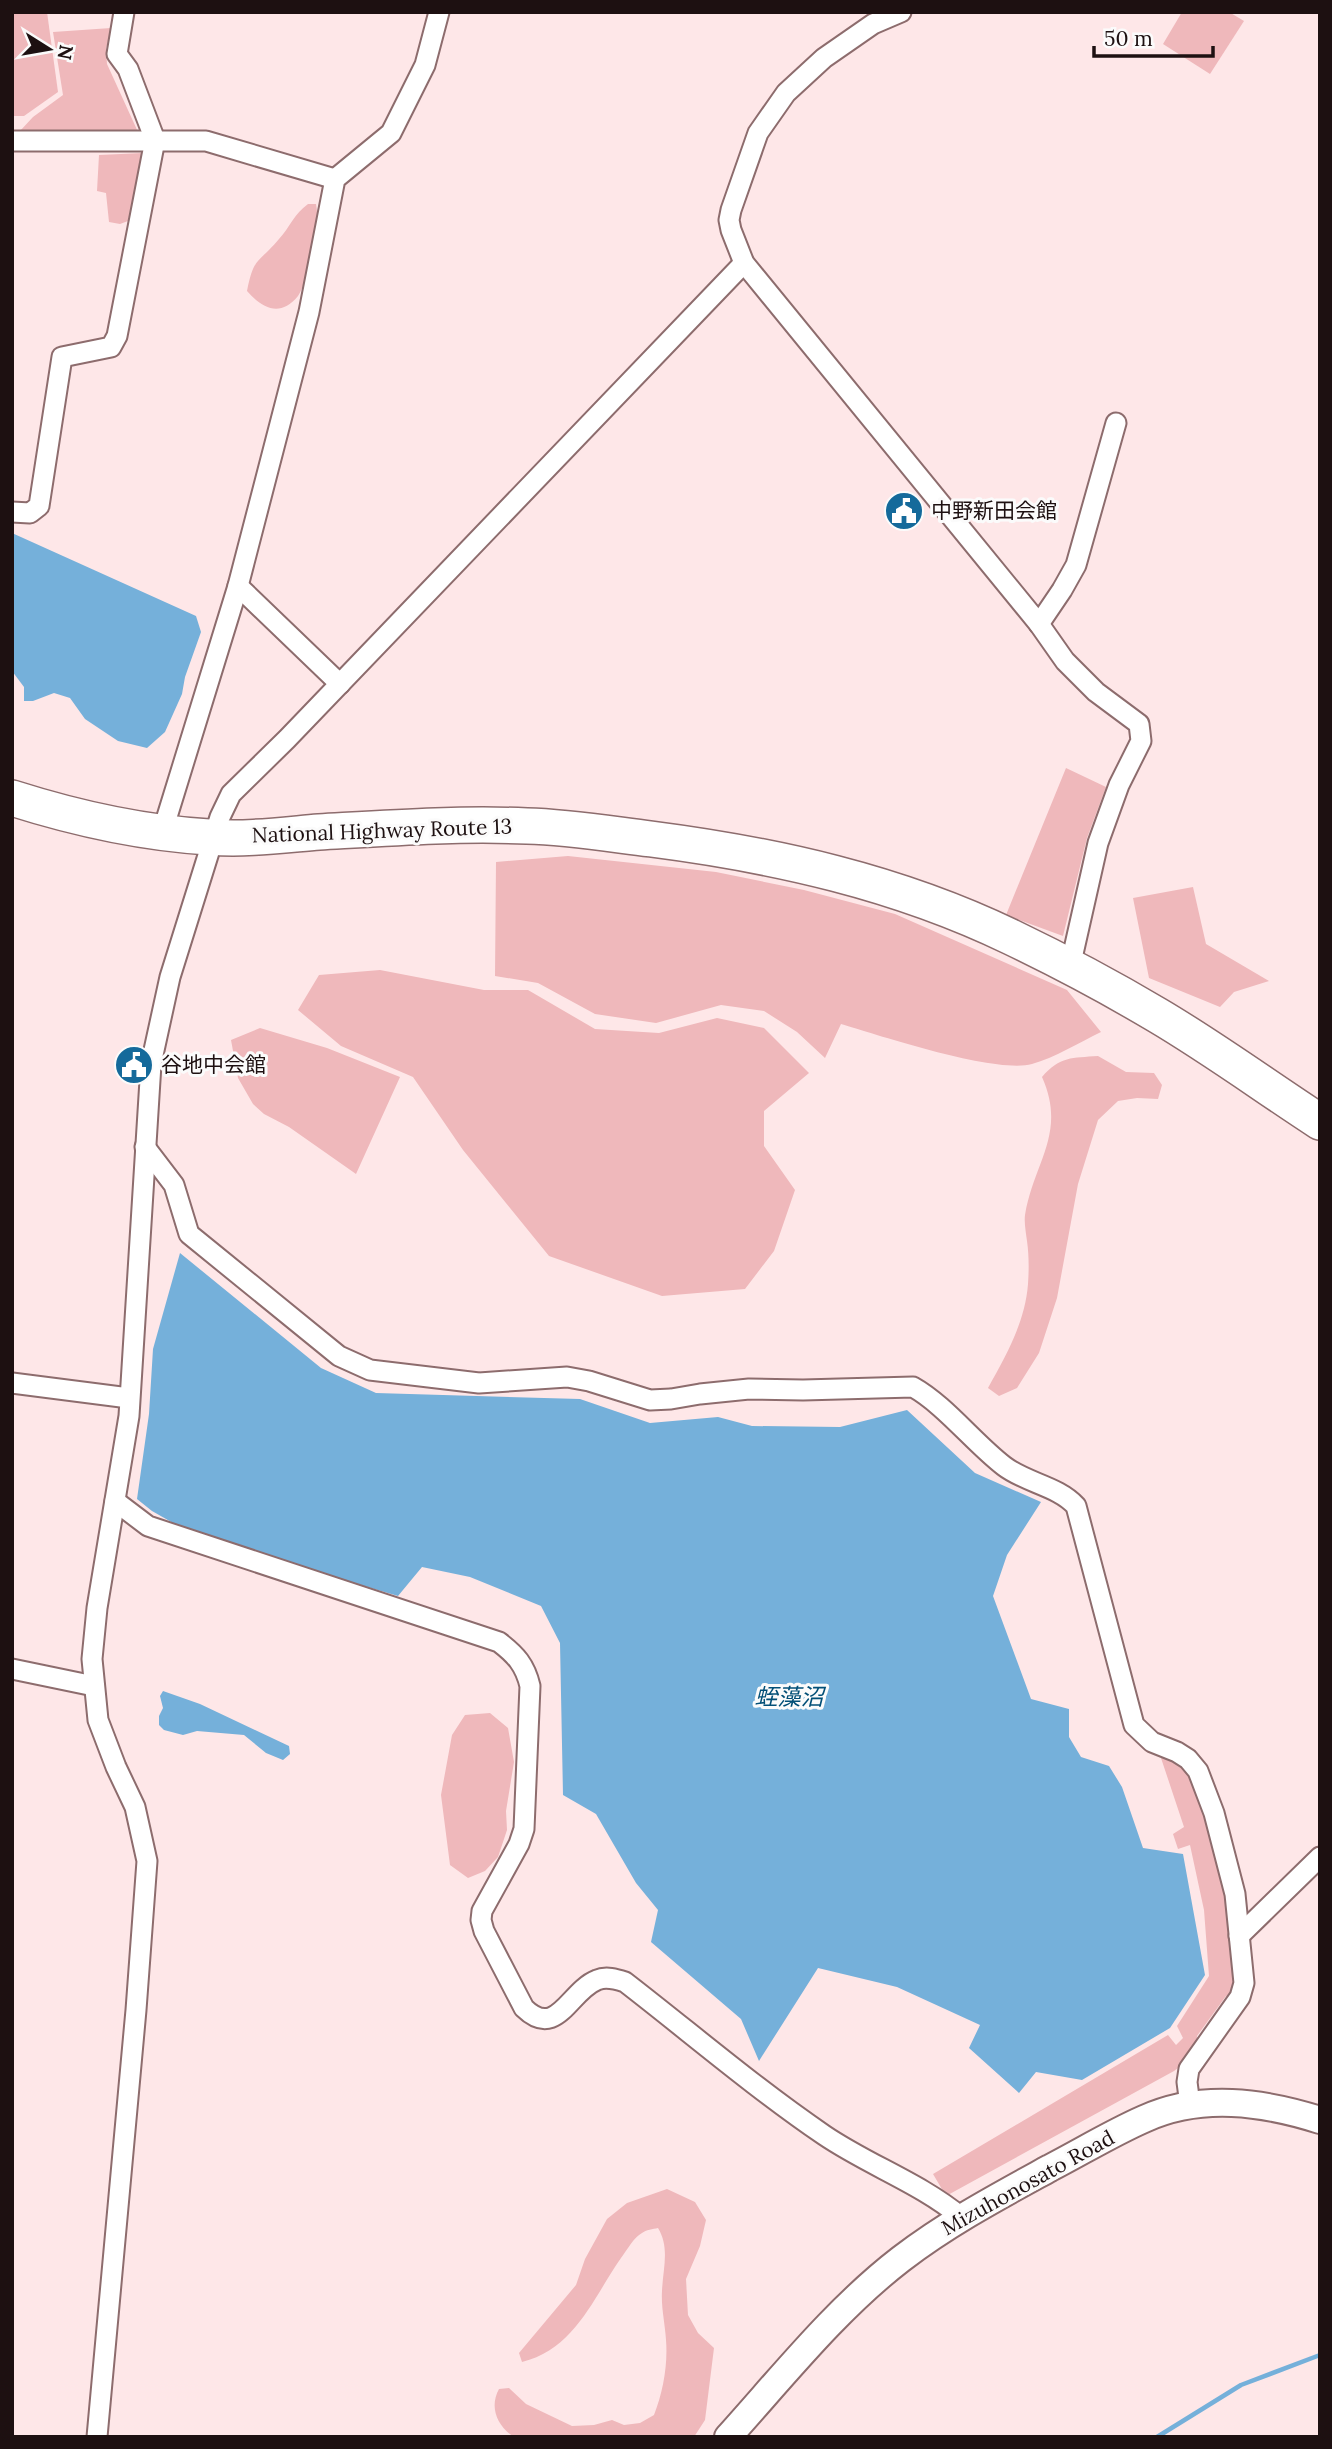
<svg xmlns="http://www.w3.org/2000/svg" width="1332" height="2449" viewBox="0 0 1332 2449" font-family="Lora,'Noto Sans JP',serif">
	<style>
		.green { fill: #efb8bb }
		.water { fill: #75b0da }
		.lines { fill: none; stroke-linecap: round; stroke-linejoin: round }
		.stream { stroke: #75b0da; stroke-width: 4.5 }
		.street-casing { stroke: #8d6c6d; stroke-width: 23 }
		.secondary-casing { stroke: #8d6c6d; stroke-width: 30 }
		.highway-casing { stroke: #8d6c6d; stroke-width: 38 }
		.street { stroke: #fff; stroke-width: 19 }
		.secondary { stroke: #fff; stroke-width: 26 }
		.highway { stroke: #fff; stroke-width: 35 }
		.labels { text-anchor: middle; stroke-width: 6; stroke-linejoin: round; paint-order: stroke }
		.poi-label { font-size: 21px; fill: #1d1011; stroke: #fbfbfb; text-anchor: start }
		.street-label { font-size: 21px; fill: #1d1011; stroke: #fbfbfb }
		.water-label { font-size: 23px; font-style: italic; fill: #024f77; stroke: #fbfbfb }
	</style>
	<rect width="100%" height="100%" fill="#fee7e8"/>
	<!-- green -->
	<g class="green">
		<polygon points="12,12 47,12 58,92 24,116 12,116"/>
		<polygon points="1182,12 1229,12 1244,21 1210,74 1163,44"/>
		<polygon points="111,28 106,49 107,64 138,132 20,131 33,117 63,95 53,32"/>
		<polygon points="143,153 128,221 120,224 109,222 106,193 97,191 99,155"/>
		<path d="M308,204H316C319,217 315,230 313,243C311,255 305,287 298,296C280,318 262,308 247,291C254,256 258,264 279,239C290,227 294,214 308,204Z"/>
		<polygon points="1066,768 1106,787 1087,838 1063,936 1006,915"/>
		<path d="M568,856L716,872L804,890L895,914L1067,990L1101,1032C1080,1042 1054,1058 1032,1064C996,1074 881,1036 841,1024L825,1058L797,1032L764,1011L721,1005L656,1023L595,1014L538,983L495,976L496,862Z"/>
		<polygon points="1193,887 1206,944 1269,981 1234,992 1220,1007 1149,978 1133,898"/>
		<polygon points="380,970 484,990 528,990 595,1029 659,1033 717,1018 764,1028 809,1073 764,1111 764,1146 795,1190 774,1251 745,1289 662,1296 549,1256 463,1150 413,1077 341,1046 298,1010 319,975"/>
		<polygon points="260,1028 327,1048 400,1077 356,1174 289,1127 264,1114 253,1104 238,1078 231,1040"/>
		<path d="M1098,1056L1126,1072L1154,1073L1162,1085L1158,1099L1137,1098L1118,1101L1098,1120L1078,1184L1057,1298L1039,1353L1017,1388L999,1396L988,1388C1006,1355 1025,1323 1028,1284C1029,1270 1029,1255 1027,1241C1026,1233 1024,1223 1025,1215C1034,1162 1067,1133 1042,1077C1060,1056 1072,1058 1098,1056Z"/>
		<polygon points="490,1713 508,1728 514,1762 506,1811 507,1830 498,1857 485,1871 468,1878 450,1865 441,1795 452,1735 465,1715"/>
		<polygon points="1158,1749 1184,1764 1194,1775 1221,1857 1237,1950 1234,1994 1226,1996 1197,2036 1197,2047 1186,2062 1174,2071 946,2196 933,2174 1168,2035 1176,2045 1183,2038 1177,2026 1209,1976 1204,1910 1190,1845 1178,1849 1173,1834 1184,1827"/>
		<path d="M667,2189L695,2202L706,2220L700,2246L686,2279L688,2315L698,2333L714,2348L705,2420L694,2437H514C497,2426 489,2407 499,2389L509,2388L526,2404L572,2426L594,2425L612,2420L624,2425L640,2423L654,2415C663,2392 668,2365 666,2340C665,2323 661,2308 662,2291C663,2268 670,2248 658,2228C653,2229 646,2230 642,2233C634,2237 627,2250 621,2258C593,2298 575,2349 522,2362L519,2353L576,2285L585,2259L607,2219L627,2203Z"/>
	</g>
	<!-- water -->
	<g class="water">
		<polygon points="12,533 196,616 201,632 185,677 182,694 165,732 147,748 118,741 85,719 70,698 54,693 33,701 24,701 24,687 12,671"/>
		<polygon points="180,1253 321,1368 376,1393 580,1399 650,1423 718,1417 752,1426 840,1427 907,1410 975,1473 1041,1502 1007,1555 993,1596 1031,1699 1069,1709 1069,1737 1081,1757 1109,1766 1122,1787 1143,1848 1183,1854 1205,1975 1170,2028 1082,2080 1036,2072 1019,2093 969,2048 980,2025 897,1987 818,1968 759,2061 741,2019 651,1942 658,1910 636,1883 596,1814 563,1795 560,1643 541,1606 470,1577 422,1567 398,1596 196,1536 152,1511 137,1499 149,1414 153,1349"/>
		<polygon points="163,1691 200,1704 289,1746 290,1754 283,1760 266,1753 244,1735 197,1731 183,1735 164,1730 159,1725 159,1716 163,1708 160,1696"/>
	</g>
	<g class="lines">
		<!-- stream -->
		<polyline class="stream" points="1157,2437 1241,2385 1320,2355"/>
		<defs>
			<g id="street">
				<polyline points="901,12 873,24 824,58 786,93 758,133 731,210 729,220 731,230 744,263 1039,624 1065,661 1096,692 1139,724 1141,741 1119,785 1098,843 1070,967"/>
				<polyline points="12,141 206,141 335,179"/>
				<polyline points="12,512 30,513 39,506 62,357 111,347 117,336 155,140 128,69 117,54 124,12"/>
				<polyline points="238,586 340,684"/>
				<polyline points="1039,624 1062,590 1076,565 1116,423"/>
				<polyline points="162,833 238,586 309,312 335,179 391,133 425,65 439,12"/>
				<path d="M145,1147L174,1185L189,1234L339,1356L370,1370L479,1383L567,1377L589,1381L650,1400L671,1399L700,1394L749,1389L803,1390L913,1387C945,1405 974,1443 1004,1466C1026,1483 1058,1486 1076,1506L1134,1725L1152,1742L1177,1752L1188,1759L1198,1771L1214,1813L1235,1894L1244,1983L1240,1997L1189,2069L1187,2082L1190,2105"/>
				<polyline points="12,1383 129,1398"/>
				<path d="M115,1501L148,1526L499,1642C516,1655 525,1665 530,1686L524,1829L519,1844L482,1911L481,1920L484,1931L524,2008C557,2040 569,1991 597,1980C606,1976 616,1979 625,1982C691,2033 755,2088 824,2135C868,2165 920,2183 961,2217"/>
				<polyline points="12,1669 94,1686"/>
				<polyline points="1239,1936 1320,1857"/>
				<polyline points="97,2437 136,2010 147,1861 135,1807 116,1767 98,1720 92,1659 97,1608 129,1416 151,1064 170,977 220,817 231,794 287,739 744,263"/>
			</g>
			<path id="secondary" d="M728,2437C783,2376 836,2309 901,2259C948,2223 999,2196 1050,2168C1081,2152 1112,2133 1144,2119C1201,2093 1263,2102 1320,2120"/>
			<path id="highway" d="M12,798C75,818 142,833 209,837C246,840 283,835 319,832C389,828 458,823 527,826C569,827 610,834 651,839C775,855 897,882 1011,937C1061,961 1110,987 1157,1015C1213,1048 1266,1087 1320,1122"/>
		</defs>
		<!-- street casing -->
		<use href="#street" class="street-casing"/>
		<!-- secondary casing -->
		<use href="#secondary" class="secondary-casing"/>
		<!-- highway casing -->
		<use href="#highway" class="highway-casing"/>
		<!-- street -->
		<use href="#street" class="street"/>
		<!-- secondary -->
		<use href="#secondary" class="secondary"/>
		<!-- highway -->
		<use href="#highway" class="highway"/>
	</g>
	<!-- icons -->
	<defs>
		<symbol id="civic-disc" viewBox="-11 -11 22 22"><circle r="9.5" fill="#156a9b" stroke="#fbfbfb"/><path d="M-.6-6.5H3V-4.5H.6V-3L4-1V1h2V6H-6V1h2V-1L-.6-3ZM-1.2 2.5V6h2.4V2.5Z" fill="#fff"/></symbol>
	</defs>
	<g fill-rule="evenodd">
		<use href="#civic-disc" x="882" y="489" width="44" height="44"/>
		<use href="#civic-disc" x="112" y="1043" width="44" height="44"/>
	</g>
	<g class="labels">
		<!-- poi labels -->
		<g class="poi-label">
			<text x="931" y="518">中野新田会館</text>
			<text x="161" y="1072">谷地中会館</text>
		</g>
		<!-- street labels -->
		<g class="street-label">
			<text transform="translate(382 831) rotate(-2)" y="7">National Highway Route 13</text>
			<text transform="translate(1028 2183) rotate(-29)" y="7">Mizuhonosato Road</text>
		</g>
		<!-- water labels -->
		<g class="water-label">
			<text x="789" y="1705">蛭藻沼</text>
		</g>
	</g>
	<!-- border -->
	<rect width="1332" height="2449" fill="none" stroke="#1d1011" stroke-width="28"/>
	<!-- north arrow -->
	<g transform="translate(49 49) rotate(101)" stroke="#fbfbfb" stroke-width="5" paint-order="stroke">
	<path d="M0-5L12 26L0 18L-12 26Z" fill="#1d1011"/>
	<text y="-10" font-size="19" font-weight="bold" text-anchor="middle" fill="#1d1011">N</text>
	</g>
	<!-- scale -->
	<path d="M1094 46v10h119v-10" fill="none" stroke="#1d1011" stroke-width="3.5"/>
	<text x="1104" y="46" font-size="21" fill="#1d1011" stroke="#fbfbfb" stroke-width="5" paint-order="stroke">50 m</text>
</svg>
